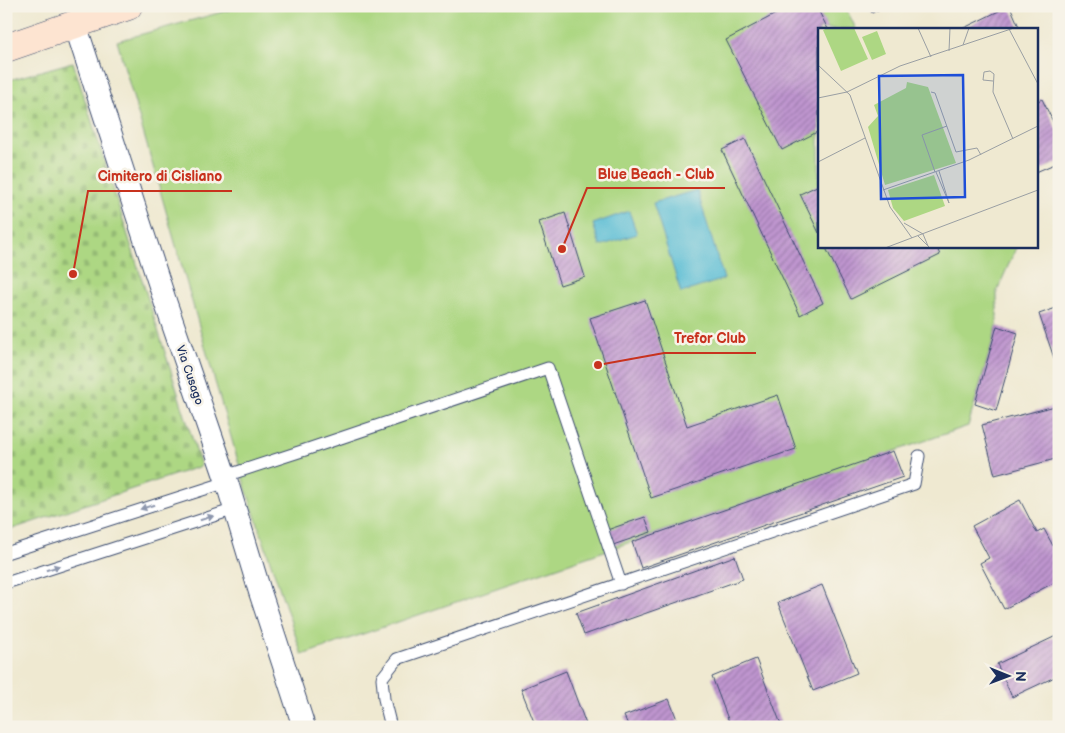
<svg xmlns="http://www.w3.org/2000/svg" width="1065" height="733" viewBox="0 0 1065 733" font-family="'Balsamiq Sans',sans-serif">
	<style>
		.cemetery { fill: url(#cemetery-stones); stroke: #648370 }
		.pitch { fill: #add783; stroke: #648370 }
		.water { fill: #56bcd4; stroke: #387699 }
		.building { fill: url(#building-hatch) }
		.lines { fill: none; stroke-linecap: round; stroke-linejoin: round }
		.lane-casing { stroke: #3b4b6f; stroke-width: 13 }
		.street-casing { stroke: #3b4b6f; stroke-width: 24 }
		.secondary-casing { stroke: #3b4b6f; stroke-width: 29 }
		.lane { stroke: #fff; stroke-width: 11 }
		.street { stroke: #fff; stroke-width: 22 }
		.secondary { stroke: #fde4d1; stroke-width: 28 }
		.oneway { fill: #8d97ae }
		.labels { text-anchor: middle; stroke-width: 5; stroke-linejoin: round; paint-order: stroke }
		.street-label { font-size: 12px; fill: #1b2f5e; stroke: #f7f3e8 }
		.inset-road { fill: none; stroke: #9a9fa3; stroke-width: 1 }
		.view { fill: #1d4ed8; fill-opacity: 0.15; stroke: #1d4ed8; stroke-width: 2.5 }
		.inset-edge { fill: none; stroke: #1b2f5e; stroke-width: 2.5 }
		.leader { fill: none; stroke: #c8321e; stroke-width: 2 }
		.callout-dot { fill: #c8321e; stroke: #f7f3e8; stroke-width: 2 }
		.callout-label { font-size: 14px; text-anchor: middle; font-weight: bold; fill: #c8321e; stroke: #f7f3e8; stroke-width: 5; stroke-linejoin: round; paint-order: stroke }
	</style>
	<defs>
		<pattern id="cemetery-stones" width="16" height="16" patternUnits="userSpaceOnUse" patternTransform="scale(1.25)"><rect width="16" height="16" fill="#add783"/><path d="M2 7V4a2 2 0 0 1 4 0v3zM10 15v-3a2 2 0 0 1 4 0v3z" fill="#94b974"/></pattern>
		<pattern id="building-hatch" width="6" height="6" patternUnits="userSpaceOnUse" patternTransform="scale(1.25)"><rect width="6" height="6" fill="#bf95cf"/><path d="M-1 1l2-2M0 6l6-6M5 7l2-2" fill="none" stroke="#9a7aab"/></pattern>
	</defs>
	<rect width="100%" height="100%" fill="#f7f3e8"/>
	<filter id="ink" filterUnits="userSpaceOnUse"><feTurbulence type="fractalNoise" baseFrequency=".02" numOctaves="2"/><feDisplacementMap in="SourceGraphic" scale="10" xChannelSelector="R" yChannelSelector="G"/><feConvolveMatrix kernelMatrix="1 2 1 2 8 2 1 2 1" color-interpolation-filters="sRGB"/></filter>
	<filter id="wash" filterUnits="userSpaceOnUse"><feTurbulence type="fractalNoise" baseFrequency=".0096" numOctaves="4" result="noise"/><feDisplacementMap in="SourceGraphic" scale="20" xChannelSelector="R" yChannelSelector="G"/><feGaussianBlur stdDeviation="1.12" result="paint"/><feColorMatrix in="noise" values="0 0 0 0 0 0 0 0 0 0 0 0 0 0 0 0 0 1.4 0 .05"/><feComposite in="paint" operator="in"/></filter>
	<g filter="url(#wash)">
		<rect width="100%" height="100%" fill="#efe9d1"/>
		<!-- cemetery -->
		<polygon class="cemetery" points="73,62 201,466 6,531 6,81"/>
		<!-- pitch -->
		<polygon class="pitch" points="244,6 845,6 856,29 819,29 819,246 1015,246 1016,248 997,291 997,326 968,426 302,655 246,489 117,41"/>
		<!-- water -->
		<g class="water">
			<polygon points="697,190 724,279 681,293 653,203"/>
			<polygon points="629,211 637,234 600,246 593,224"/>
		</g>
		<g id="blocks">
			<!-- building -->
			<g class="building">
				<polygon points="791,6 816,6 828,29 819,29 819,131 782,150 726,40"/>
				<polygon points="869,6 886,6 872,13"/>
				<polygon points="1010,6 1020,29 962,29 1009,6"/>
				<polygon points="1042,99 1059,134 1059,162 1036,172 1036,102"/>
				<polygon points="745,139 823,303 800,315 722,150"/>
				<polygon points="819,185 819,233 800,194"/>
				<polygon points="565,213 585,277 560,285 539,222"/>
				<polygon points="825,246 936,246 940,255 851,299"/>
				<polygon points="645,300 687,426 778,395 796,449 651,498 590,318"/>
				<polygon points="1059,307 1059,356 1054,358 1039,314"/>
				<polygon points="997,326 1018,333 996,411 975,404"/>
				<polygon points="1059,405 1059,458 995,475 982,425"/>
				<polygon points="893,451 903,477 641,568 632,542"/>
				<polygon points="1020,500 1037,533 1044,529 1059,557 1059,580 1004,609 980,563 989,558 972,526"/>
				<polygon points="645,517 651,532 613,545 607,530"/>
				<polygon points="735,556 743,579 584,635 576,613"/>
				<polygon points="822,585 857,673 813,691 778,603"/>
				<polygon points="1056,636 1059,643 1059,675 1012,697 997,664"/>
				<polygon points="756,659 782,727 731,727 712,677"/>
				<polygon points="566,671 587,727 536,727 521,689"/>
				<polygon points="669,699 680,727 629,727 624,716"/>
			</g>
		</g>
	</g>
	<g filter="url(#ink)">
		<use href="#blocks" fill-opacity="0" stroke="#3b4b6f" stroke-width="1"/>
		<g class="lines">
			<defs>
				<g id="lane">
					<polyline points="225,476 305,450 548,368 621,584"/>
					<polyline points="6,553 227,482"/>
					<polyline points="6,583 235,509"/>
					<polyline points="391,727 384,699 382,678 397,659 914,484 919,456"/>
				</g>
				<polyline id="street" points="75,24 166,304 225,476 260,592 304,727"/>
				<polyline id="secondary" points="6,48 128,6"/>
			</defs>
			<!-- lane casing -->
			<use href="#lane" class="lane-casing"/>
			<!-- street casing -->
			<use href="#street" class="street-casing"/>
			<!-- secondary casing -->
			<use href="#secondary" class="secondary-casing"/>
			<!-- lane -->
			<use href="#lane" class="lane"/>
			<!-- street -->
			<use href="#street" class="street"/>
			<!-- secondary -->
			<use href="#secondary" class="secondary"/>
		</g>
		<!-- one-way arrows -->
		<defs><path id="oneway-solid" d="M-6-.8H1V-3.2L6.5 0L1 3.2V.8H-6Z" transform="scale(1.25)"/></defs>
		<g class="oneway">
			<use href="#oneway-solid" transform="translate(147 507) rotate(162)"/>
			<use href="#oneway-solid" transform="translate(207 518) rotate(-18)"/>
			<use href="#oneway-solid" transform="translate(53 568) rotate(-18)"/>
		</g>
	</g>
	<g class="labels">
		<!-- street labels -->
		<g class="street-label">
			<text transform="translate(190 375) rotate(71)" y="4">Via Cusago</text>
		</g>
	</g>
	<!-- overview -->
	<g transform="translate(818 28)">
		<rect width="220" height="220" fill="#efe9d1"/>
		<path d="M116,147L127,178L86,193L75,180L70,162Z" fill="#add783"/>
		<path d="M10,0H36L50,31L23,43L5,2ZM59,3L68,26L54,32L44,9ZM89,54L110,59L138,135L67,157L50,99L60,88L56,77L88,60Z" fill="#add783"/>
		<path class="inset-road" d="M100,0L113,29M191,1L220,56M145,17L151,0M131,23L132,0M0,37L32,67L72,179L94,210M175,53L165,52L166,44L172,43L176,46L175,64L195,111M113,64L117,65L138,124L159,120L163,127M0,70L29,64L82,38L196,0M0,134L47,110M117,144L104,107L129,98M118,144L131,175L121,143M65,162L151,132L220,98M86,195L105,206L110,218M100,208L112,220M67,220L220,162"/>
		<path class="view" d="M145,47L147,169L63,171L61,48Z"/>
		<rect width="220" height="220" class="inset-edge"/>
	</g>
	<!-- callouts -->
	<path class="leader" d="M562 249L587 188H725M73 274L88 191H232M598 365L664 353H756"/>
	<g class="callout-dot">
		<circle cx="562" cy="249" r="5"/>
		<circle cx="73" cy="274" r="5"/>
		<circle cx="598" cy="365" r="5"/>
	</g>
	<g class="callout-label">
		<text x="656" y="179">Blue Beach - Club</text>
		<text x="160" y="181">Cimitero di Cisliano</text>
		<text x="710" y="343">Trefor Club</text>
	</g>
	<!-- margin -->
	<rect width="1065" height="733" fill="none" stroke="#f7f3e8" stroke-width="25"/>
	<!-- north arrow -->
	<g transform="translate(1008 676) rotate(91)" stroke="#f7f3e8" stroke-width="4" paint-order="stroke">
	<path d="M0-4L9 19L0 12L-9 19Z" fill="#1b2f5e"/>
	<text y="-8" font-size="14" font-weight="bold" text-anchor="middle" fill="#1b2f5e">N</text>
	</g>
</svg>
